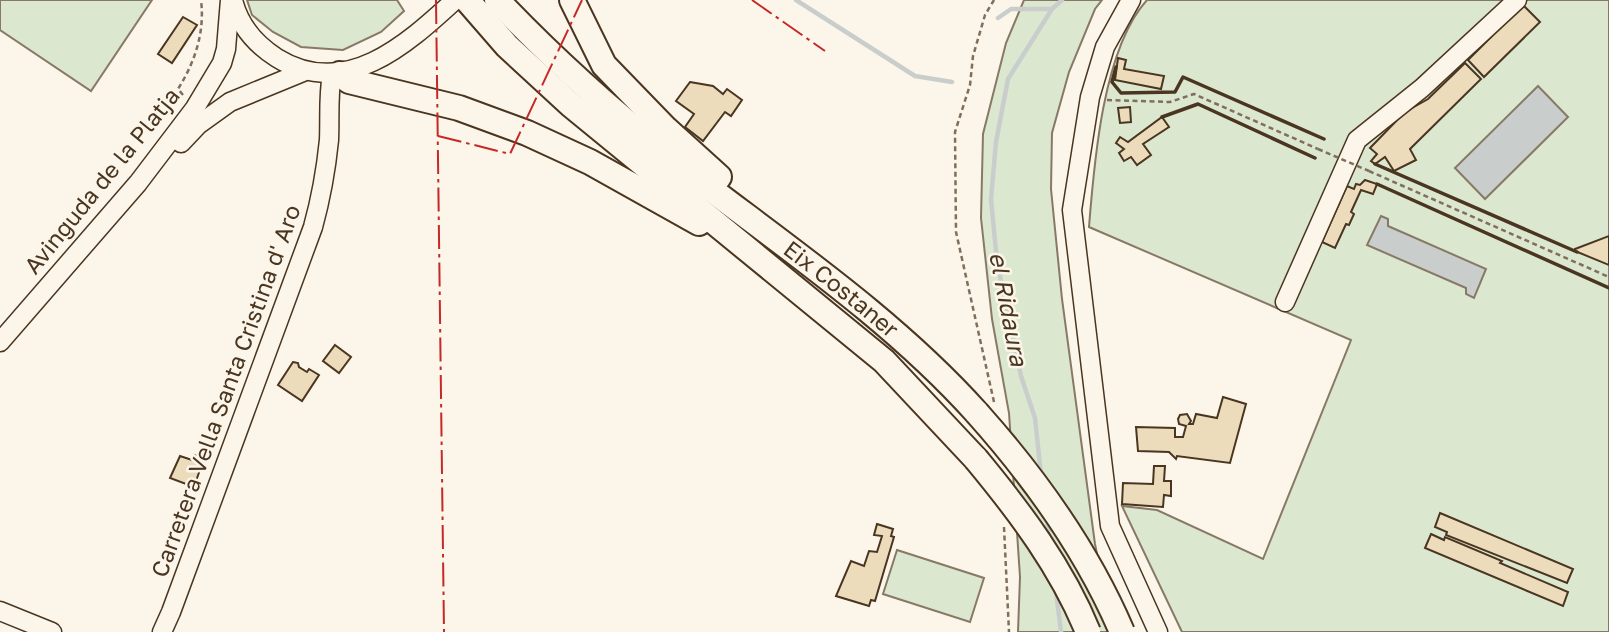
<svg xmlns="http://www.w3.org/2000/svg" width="1609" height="632" viewBox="0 0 1609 632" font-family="'Golos Text',sans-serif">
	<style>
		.green { fill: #dce7d0; stroke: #887966; stroke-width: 2 }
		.water { fill: #c9cecd; stroke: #887966; stroke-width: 2 }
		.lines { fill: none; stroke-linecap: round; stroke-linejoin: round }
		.stream { stroke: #c9cecd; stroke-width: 4.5 }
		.building { fill: #ecdcbc; stroke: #4a3520; stroke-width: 2 }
		.minor-casing { stroke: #4a3520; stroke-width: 21 }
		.highway-casing { stroke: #4a3520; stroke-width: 28 }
		.path { stroke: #7f6f5c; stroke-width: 2.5; stroke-dasharray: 5 3.5; stroke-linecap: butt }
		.minor { stroke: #fbf6e9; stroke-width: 18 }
		.highway { stroke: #fbf6e9; stroke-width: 24 }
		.highway-bridge-casing { stroke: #4a3520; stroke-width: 28; stroke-linecap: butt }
		.path-bridge { stroke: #7f6f5c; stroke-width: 2.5; stroke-dasharray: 5 3.5; stroke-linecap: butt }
		.highway-bridge { stroke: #fbf6e9; stroke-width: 24 }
		.wall { stroke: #4a3520; stroke-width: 3.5 }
		.power { stroke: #c62828; stroke-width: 2; stroke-dasharray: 24 5 3.5 5; stroke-linecap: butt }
		.labels { text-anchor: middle; stroke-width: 5; stroke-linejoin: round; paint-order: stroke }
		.street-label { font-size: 23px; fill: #4a3520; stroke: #fbf6e9 }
		.water-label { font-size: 24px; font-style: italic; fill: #4a3520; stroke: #fbf6e9 }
	</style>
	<rect width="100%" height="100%" fill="#fbf6e9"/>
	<!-- green -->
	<g class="green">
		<polygon points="0,0 152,0 91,91 0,30"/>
		<polygon points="247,0 397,0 404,11 381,32 343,50 301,47 273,32 252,15"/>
		<polygon points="1024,0 1102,0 1095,9 1069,72 1052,133 1051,189 1062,299 1095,544 1113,632 1018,632 1020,577 1009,413 992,319 981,218 983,134 1006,43"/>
		<path d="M1147,0H1609V632H1182L1122,506L1157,510L1263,559L1351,340L1089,227C1094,163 1103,48 1147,0Z"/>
		<polygon points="897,550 984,578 970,622 883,594"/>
	</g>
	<!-- water -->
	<g class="water">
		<polygon points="1538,86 1568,117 1485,199 1455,168"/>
		<polygon points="1381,216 1388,219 1388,226 1486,269 1474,298 1466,294 1466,288 1367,245"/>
	</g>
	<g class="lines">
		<!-- stream -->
		<g class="stream">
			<polyline points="796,0 915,76 952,82"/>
			<polyline points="998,18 1011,9 1052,9"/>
			<polyline points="1041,475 1035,418 1021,376 997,262 991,199 996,142 1008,79 1052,9 1062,0"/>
			<polyline points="1047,518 1049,537"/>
			<polyline points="1056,591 1061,632"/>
		</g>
	</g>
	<!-- building -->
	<g class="building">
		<polygon points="1523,5 1540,22 1484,77 1468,60"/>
		<polygon points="183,17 197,25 172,63 158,54"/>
		<polygon points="1118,58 1126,60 1124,69 1164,76 1161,89 1115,80"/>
		<polygon points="1465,63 1481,79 1410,149 1416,160 1394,171 1385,157 1375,164 1371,161 1377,154 1370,148 1405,112 1428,99"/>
		<polygon points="690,82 713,86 723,94 727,89 742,100 731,116 725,112 703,141 685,127 694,114 676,101"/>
		<polygon points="1130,107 1131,122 1120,123 1118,108"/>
		<polygon points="1162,117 1169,127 1143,144 1151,155 1137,165 1131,157 1124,161 1119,153 1124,149 1116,143 1120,137 1128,142"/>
		<polygon points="1365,180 1377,184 1373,194 1361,190 1351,212 1354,214 1349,225 1346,224 1335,248 1322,242 1347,186 1354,189 1356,184 1360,185"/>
		<polygon points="1609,236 1609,265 1575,251 1575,249"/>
		<polygon points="335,345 351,357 339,373 323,361"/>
		<polygon points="293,362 298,363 299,367 307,372 309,369 319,375 302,401 278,385"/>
		<polygon points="1223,397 1246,404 1230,463 1177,456 1176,459 1169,452 1138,451 1136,427 1175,428 1175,437 1183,437 1186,426 1179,424 1178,419 1180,415 1187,414 1191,421 1189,424 1193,424 1196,414 1217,418"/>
		<polygon points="194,455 204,458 194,487 170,478 180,456 192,460"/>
		<polygon points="1154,466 1165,466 1164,481 1171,481 1171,496 1164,495 1163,507 1122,504 1123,483 1153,484"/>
		<polygon points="1440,513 1573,569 1567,583 1446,535 1447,532 1435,527"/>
		<polygon points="877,524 893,529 891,536 894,537 875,601 871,600 869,606 836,596 851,561 864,566 869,551 877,552 882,536 874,535"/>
		<polygon points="1431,534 1444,540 1445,537 1502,561 1500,563 1568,592 1563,606 1425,548"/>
	</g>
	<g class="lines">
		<defs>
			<g id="minor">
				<path d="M233,0C239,25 255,44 277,58C345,100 406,45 455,0"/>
				<polyline points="1131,0 1105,47 1090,97 1072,210 1110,526 1158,632"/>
				<polyline points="181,143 198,125 230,102 303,72"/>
				<polyline points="1285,302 1357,140 1422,88 1517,0"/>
				<polyline points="0,342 138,183 195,108 222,63 226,49 230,0"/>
				<polyline points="0,611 52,632"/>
				<path d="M162,632L171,612L313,227C321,198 326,170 329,140C330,117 328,96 332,74"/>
			</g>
			<g id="highway">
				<polyline points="467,0 507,46 571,105 884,361 976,459"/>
				<path id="s1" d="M497,0C551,57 609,109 670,158C775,240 888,314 977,413"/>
				<polyline points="572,0 604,65 666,129 719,177"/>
				<polyline points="340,74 349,81 459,108 527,133 590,162 699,223"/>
			</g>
		</defs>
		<!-- minor casing -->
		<use href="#minor" class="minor-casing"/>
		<!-- highway casing -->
		<use href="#highway" class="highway-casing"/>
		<!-- path -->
		<g class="path">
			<path d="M183,95L178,89C195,62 205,32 201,0"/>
			<polyline points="1107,100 1170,102 1194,94 1318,149"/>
			<polyline points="1369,171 1609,277"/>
			<polyline points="994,402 956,232 955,132 970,85 973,56 985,15 994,0"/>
			<polyline points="1004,527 1009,632"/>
		</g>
		<!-- minor -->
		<use href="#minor" class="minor"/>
		<!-- highway -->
		<use href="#highway" class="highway"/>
		<defs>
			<g id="highway-bridge">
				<path d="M977,413C1035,478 1088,552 1122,632"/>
				<path d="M976,459C1020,512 1062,568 1088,632"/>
			</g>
		</defs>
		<!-- highway-bridge casing -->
		<use href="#highway-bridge" class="highway-bridge-casing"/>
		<!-- path-bridge -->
		<polyline class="path-bridge" points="1318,149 1369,171"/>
		<!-- highway-bridge -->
		<use href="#highway-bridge" class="highway-bridge"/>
		<!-- wall -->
		<g class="wall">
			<polyline points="1116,67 1112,82 1121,93 1175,92 1183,77 1324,139"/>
			<polyline points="1162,117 1198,104 1315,158"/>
			<polyline points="1375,164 1577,252"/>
			<polyline points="1377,184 1609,288"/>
		</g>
		<!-- power -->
		<g class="power">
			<polyline points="436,0 444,632"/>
			<polyline points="752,0 825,51"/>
			<polyline points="438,136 510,154 582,0"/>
		</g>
	</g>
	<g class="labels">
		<!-- street labels -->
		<g class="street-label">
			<text transform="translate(102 181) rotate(-51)" y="8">Avinguda de la Platja</text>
			<text dy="8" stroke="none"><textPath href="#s1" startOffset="450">Eix Costaner</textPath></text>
			<text transform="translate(226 391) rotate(-70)" y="8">Carretera Vella Santa Cristina d' Aro</text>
		</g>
		<!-- water labels -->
		<g class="water-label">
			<text transform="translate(1008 309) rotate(79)" y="8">el Ridaura</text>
		</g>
	</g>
</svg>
